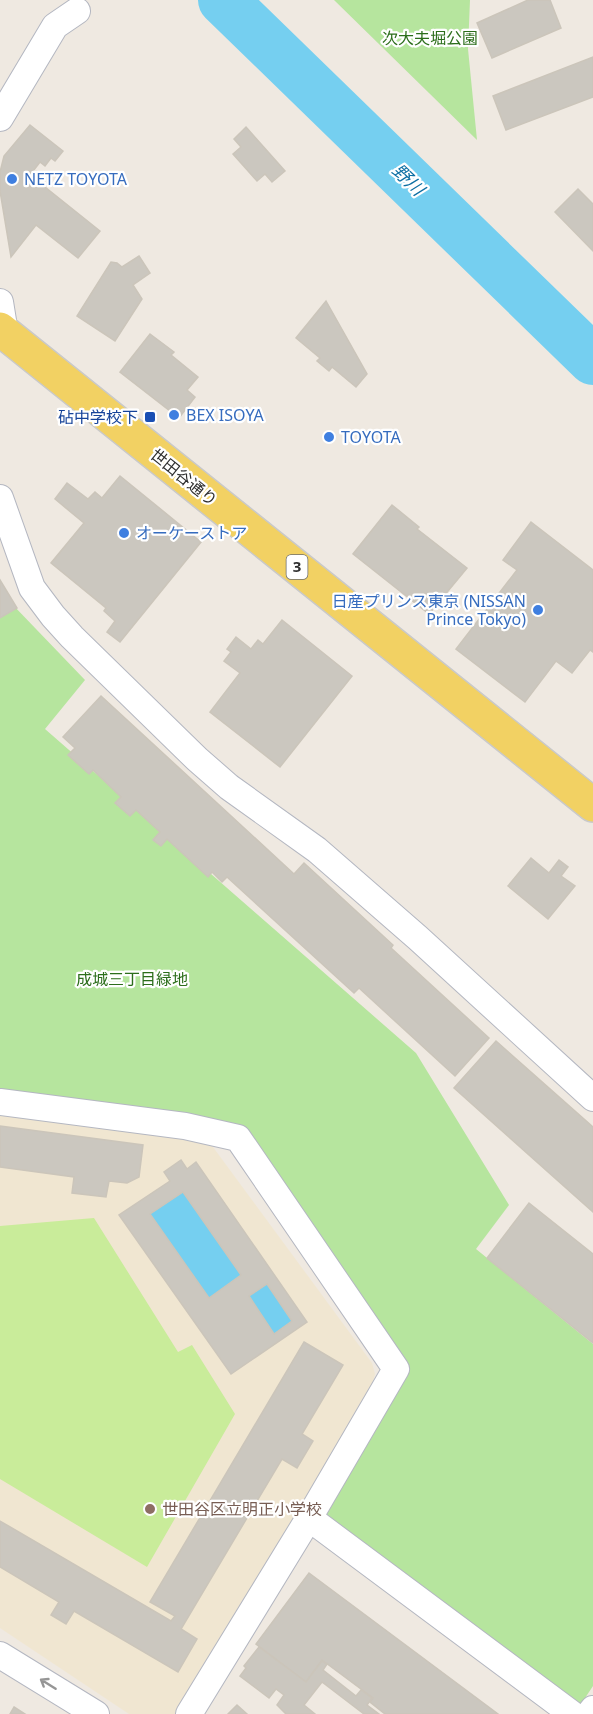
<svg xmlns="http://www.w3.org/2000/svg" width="593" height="1714" viewBox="0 0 593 1714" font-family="'Noto Sans','Noto Sans JP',sans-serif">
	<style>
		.education { fill: #f0e6d1 }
		.green { fill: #b6e59e }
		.pitch { fill: #c9ec9a }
		.water { fill: #75cff0 }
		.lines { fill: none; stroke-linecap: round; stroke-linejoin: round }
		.river { stroke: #75cff0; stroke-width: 50 }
		.building { fill: #cbc7bf; stroke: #cbc5ba; stroke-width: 1.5; fill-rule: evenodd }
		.street-casing { stroke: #b4b7c1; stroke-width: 28 }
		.primary-casing { stroke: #c9c9c9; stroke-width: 36 }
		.street { stroke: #fff; stroke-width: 26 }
		.primary { stroke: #f2d163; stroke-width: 33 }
		.oneway { stroke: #969696 }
		.shop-dot { fill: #3f7fe0; stroke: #fff; stroke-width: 2 }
		.transit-dot { fill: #1a4fb4; stroke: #fff; stroke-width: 2 }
		.education-dot { fill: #8d6e63; stroke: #fff; stroke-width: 2 }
		.labels { text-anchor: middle; stroke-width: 4.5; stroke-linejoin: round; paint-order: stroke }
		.shield { fill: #fff; stroke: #6d6d6d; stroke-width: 1.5 }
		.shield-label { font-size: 15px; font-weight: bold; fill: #2e2e2e }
		.park-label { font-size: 16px; fill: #2c6e1b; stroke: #fff }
		.shop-label { font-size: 16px; fill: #366cbe; stroke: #fff; text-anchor: start }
		.transit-label { font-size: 16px; fill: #164399; stroke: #fff; text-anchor: end }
		.street-label { font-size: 16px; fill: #2e2e2e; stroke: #fff }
		.education-label { font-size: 16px; fill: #785e54; stroke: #fff; text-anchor: start }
		.water-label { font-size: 18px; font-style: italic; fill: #0d6fa3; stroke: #fff }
	</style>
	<rect width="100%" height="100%" fill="#efe9e1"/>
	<!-- education -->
	<polygon class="education" points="0,1110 210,1143 372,1363 375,1374 371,1389 175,1714 129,1714 0,1628"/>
	<!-- green -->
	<g class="green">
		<polygon points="334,0 470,0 468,49 477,140"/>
		<polygon points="12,604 85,680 45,729 416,1053 509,1205 476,1249 593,1344 593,1686 581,1704 325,1517 406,1372 242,1127 0,1092 0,609"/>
	</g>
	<!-- pitch -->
	<polygon class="pitch" points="94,1218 178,1352 192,1345 235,1414 147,1567 0,1479 0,1226"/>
	<!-- water -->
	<g class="water">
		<polygon points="183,1192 241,1275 209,1298 150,1214"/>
		<polygon points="267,1284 292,1321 274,1334 249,1296"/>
	</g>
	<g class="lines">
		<!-- river -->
		<polyline class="river" points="223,0 593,360"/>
	</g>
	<!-- building -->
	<g class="building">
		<polygon points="528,0 550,0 561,28 492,58 477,23"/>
		<polygon points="593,57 593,97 506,130 493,96"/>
		<polygon points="30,125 63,151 55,161 51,158 45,166 40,162 30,175 100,231 78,258 36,225 11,257 0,191 0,172 4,156"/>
		<polygon points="246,127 285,171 272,182 265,174 257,181 233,154 241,147 234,139"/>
		<polygon points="578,189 593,204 593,251 555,212"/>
		<polygon points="139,256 150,273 133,285 142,299 115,341 77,316 111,262 117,263 122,267"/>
		<polygon points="326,301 367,374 356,387 332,367 329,371 317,361 320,358 296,338"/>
		<polygon points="150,334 174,352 171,355 198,377 187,390 195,397 179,418 120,372"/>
		<polygon points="120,476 201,542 120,642 107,632 115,621 104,611 106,608 51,563 84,523 55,499 67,483 88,499 95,492 102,498"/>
		<polygon points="392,505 419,527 417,529 467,568 429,614 353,554"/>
		<polygon points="531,522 593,570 593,652 590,650 572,673 556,661 525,702 456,649 517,570 503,560"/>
		<polygon points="0,580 17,608 0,618"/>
		<polygon points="282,620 352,676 280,767 210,712 240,673 224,661 231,652 227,649 236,637 251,649 258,640 263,644"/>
		<polygon points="101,696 294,874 304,863 393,945 391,948 489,1038 455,1076 359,988 354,993 227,877 222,882 212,872 208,877 167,839 161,846 153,840 160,832 136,810 130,816 115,803 121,797 93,770 89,774 68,755 75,748 63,737"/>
		<polygon points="531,858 549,873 559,860 568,867 561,876 575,886 548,919 508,886"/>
		<polygon points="496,1041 593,1127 593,1212 454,1088"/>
		<polygon points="0,1126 143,1145 139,1177 127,1183 109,1181 106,1197 72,1193 74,1177 0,1167"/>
		<path d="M181,1160L187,1169L196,1162L307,1322L231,1374L119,1215L170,1181L164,1172ZM183,1192L241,1275L209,1298L150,1214ZM267,1284L292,1321L274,1334L249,1296Z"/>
		<polygon points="529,1203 593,1254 593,1343 487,1258"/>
		<polygon points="304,1342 343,1365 302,1434 313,1441 297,1468 282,1459 181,1629 197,1639 178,1672 74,1611 66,1624 51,1615 59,1602 0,1567 0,1521 171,1621 175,1616 150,1602"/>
		<polygon points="309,1573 498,1714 385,1714 370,1702 373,1698 322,1660 306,1682 256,1644"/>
		<polygon points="259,1647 306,1682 322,1661 327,1664 323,1670 356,1696 361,1690 372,1698 367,1705 379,1714 364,1714 322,1682 304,1705 315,1714 286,1714 277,1705 284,1695 276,1689 269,1698 240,1676 246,1668 244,1666"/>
		<polygon points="237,1705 247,1714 228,1714"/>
		<polygon points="14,1707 25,1714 10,1714"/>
	</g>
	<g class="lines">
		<defs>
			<g id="street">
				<polyline points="0,118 55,26 77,11"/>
				<polyline points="0,302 5,333"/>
				<polyline points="0,498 32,588 53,616 72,637 197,759 229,787 317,850 418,938 593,1098"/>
				<polyline points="0,1102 185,1126 238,1138 396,1369 309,1518 189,1714"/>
				<polyline points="309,1518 572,1714"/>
				<polyline points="0,1655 96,1714"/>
				<polyline points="589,1714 593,1709"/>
			</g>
			<polyline id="primary" points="0,329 593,805"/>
		</defs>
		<!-- street casing -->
		<use href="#street" class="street-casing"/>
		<!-- primary casing -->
		<use href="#primary" class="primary-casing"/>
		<!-- street -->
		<use href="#street" class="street"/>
		<!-- primary -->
		<use href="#primary" class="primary"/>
	</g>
	<!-- one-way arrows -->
	<defs><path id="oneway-shaft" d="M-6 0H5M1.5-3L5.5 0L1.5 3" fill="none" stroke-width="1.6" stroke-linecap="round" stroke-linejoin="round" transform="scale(1.5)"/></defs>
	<use class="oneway" href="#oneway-shaft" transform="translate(48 1684) rotate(-148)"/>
	<!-- markers -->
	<g class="shop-dot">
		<circle cx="12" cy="179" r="6"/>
		<circle cx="174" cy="415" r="6"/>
		<circle cx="329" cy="437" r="6"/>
		<circle cx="124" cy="533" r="6"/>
		<circle cx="538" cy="610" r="6"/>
	</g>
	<rect class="transit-dot" x="144" y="411" width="12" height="12" rx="3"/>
	<circle class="education-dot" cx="150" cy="1509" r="6"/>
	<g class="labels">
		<!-- shield labels -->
		<rect class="shield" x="286.5" y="555" width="21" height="24" rx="4.5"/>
		<g class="shield-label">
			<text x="297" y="572">3</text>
		</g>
		<!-- park labels -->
		<g class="park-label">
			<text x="430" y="44">次大夫堀公園</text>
			<text x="132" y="985">成城三丁目緑地</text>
		</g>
		<!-- shop labels -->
		<g class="shop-label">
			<text x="24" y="185">NETZ TOYOTA</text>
			<text x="186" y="421">BEX ISOYA</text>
			<text x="341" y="443">TOYOTA</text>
			<text x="136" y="539">オーケーストア</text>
			<text x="526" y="607" text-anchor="end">日産プリンス東京 (NISSAN<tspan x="526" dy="18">Prince Tokyo)</tspan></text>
		</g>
		<!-- transit labels -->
		<g class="transit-label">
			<text x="138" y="423">砧中学校下</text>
		</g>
		<!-- street labels -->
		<g class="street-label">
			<text transform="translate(184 477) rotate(39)" y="6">世田谷通り</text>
		</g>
		<!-- education labels -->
		<g class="education-label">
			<text x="162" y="1515">世田谷区立明正小学校</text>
		</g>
		<!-- water labels -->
		<g class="water-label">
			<text transform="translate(408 180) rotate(44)" y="6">野川</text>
		</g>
	</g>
</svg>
